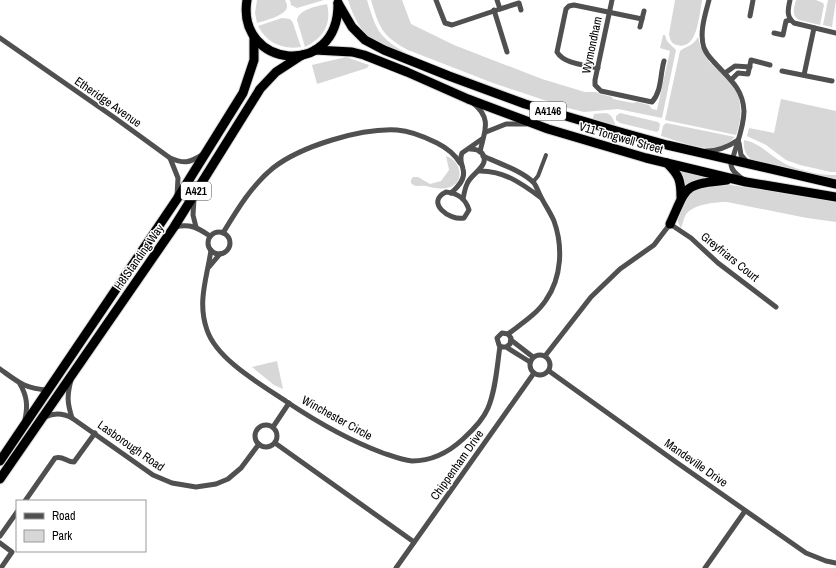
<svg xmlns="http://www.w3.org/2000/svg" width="836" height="568" viewBox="0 0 836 568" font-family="'Archivo Narrow',sans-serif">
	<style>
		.green { fill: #d7d7d7 }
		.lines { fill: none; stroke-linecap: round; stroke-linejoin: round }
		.trunk-casing { stroke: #dbdbdb; stroke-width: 11 }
		.pedestrian { stroke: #505050; stroke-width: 4 }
		.minor { stroke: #505050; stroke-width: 5 }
		.trunk { stroke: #000; stroke-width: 9 }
		.labels { text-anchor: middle; stroke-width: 3; stroke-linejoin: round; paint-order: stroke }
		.shield { fill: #fff; stroke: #4c4c4c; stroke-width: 1 }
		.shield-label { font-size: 11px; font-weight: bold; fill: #000 }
		.street-label { font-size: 12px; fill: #000; stroke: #fff }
	</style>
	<rect width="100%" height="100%" fill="#fff"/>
	<!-- green -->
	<g class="green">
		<path d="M257,0H285C286,2 287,4 287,6C288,15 264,21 257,23L255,13Z"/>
		<polygon points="290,0 324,0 297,8 291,5"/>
		<path d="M348,0H367C376,29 378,37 406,53V55C372,41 360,37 348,0Z"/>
		<path d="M371,0H402L411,24L454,45L542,79L585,92H596L600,94L612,97L613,99L633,103L637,102L649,105L652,109L657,110L670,51L660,48L663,35H665L667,41L676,50L662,118L618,109L584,112L568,108L493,83L408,50C382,36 379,27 371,0Z"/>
		<path d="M675,0H702V1C699,14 698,51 677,45C671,44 670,39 669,34Z"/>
		<path d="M796,0H816L823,3L824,5L820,25L799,20C791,15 794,8 796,0Z"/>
		<polygon points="828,0 836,0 832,27 823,25"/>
		<path d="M327,4C332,25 323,38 305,47L297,20C299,9 318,6 327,4Z"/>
		<path d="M282,18L290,19L293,23L301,47C282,50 267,43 258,26Z"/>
		<path d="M698,37C700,45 702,53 708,60C714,68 723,74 730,82C743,98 743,117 736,135L665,120L680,51C688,45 692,47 698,37Z"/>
		<polygon points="346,57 369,65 367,68 317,84 312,65"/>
		<polygon points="781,99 836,111 836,172 831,172 800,165 786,160 766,145 747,136 749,128 774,133"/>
		<path d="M606,113C612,114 615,123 616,128L592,122L594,114Z"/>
		<polygon points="620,113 658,122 660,124 659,130 657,132 620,123 616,120 616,116"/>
		<path d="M666,123L735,137C732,139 730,142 728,144C711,155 679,141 661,136L663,126Z"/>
		<path d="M744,140C760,143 769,155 782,162C793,169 823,176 836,175V180L753,161C746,155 743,150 744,140Z"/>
		<path d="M446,156C459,159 467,181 450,187C441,190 434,188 426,186C419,185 416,188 411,183V180L413,177H418L430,184L441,181L449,170Z"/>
		<polygon points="679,171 708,177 709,178 695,181 685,187"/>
		<path d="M724,184L836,201V222L807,218L727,202C716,202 695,204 687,213C684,216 683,224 681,228C671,215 687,197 695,188Z"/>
		<polygon points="277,361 283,389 274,385 252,367"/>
	</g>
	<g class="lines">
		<defs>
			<g id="trunk">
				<path d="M247,0C236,68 339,80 338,3"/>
				<polyline points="338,3 352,27 365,40 384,50 449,76 525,104 620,132 667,145 836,184"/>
				<polyline points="315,50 352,52 364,55 407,72 468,99 548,129 646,158 746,182 836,197"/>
				<path d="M667,163C679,175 681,180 681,197"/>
				<path d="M670,224C688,185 682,185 727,180"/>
				<polyline points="0,461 177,199 243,93 254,60 254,37"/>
				<polyline points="0,479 174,227 260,89 276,72 302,55"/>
			</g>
		</defs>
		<!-- trunk casing -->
		<use href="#trunk" class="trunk-casing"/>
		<!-- pedestrian -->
		<polyline class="pedestrian" points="533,182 538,176 546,155"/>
		<!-- minor -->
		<g class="minor">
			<polyline points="436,0 445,23 452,25 500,9 497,0"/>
			<path d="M612,0L595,80V85L601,91L652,102C662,91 660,74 664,61"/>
			<path d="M709,0C705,15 699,33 704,48C706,53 709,57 713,61C727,77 743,87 744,111C744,129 735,147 731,165C732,172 738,175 744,180"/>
			<path d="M790,0C788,9 786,17 794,23L836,33"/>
			<polyline points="500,9 519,3 521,10"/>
			<polyline points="494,10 507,52"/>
			<polyline points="750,16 753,0"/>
			<polyline points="640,27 644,11"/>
			<polyline points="774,33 783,35 786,21 791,20"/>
			<polyline points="0,38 115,118 170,158 178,178 177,196"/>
			<path d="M598,68C585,65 564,64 557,52L566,9L569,6L574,5L642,19"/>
			<polyline points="782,71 832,81"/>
			<polyline points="725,73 735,66 750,67"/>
			<polyline points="804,75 814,28"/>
			<polyline points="731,80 738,73 748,74 751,60 770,65"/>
			<path d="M473,103C493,119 484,132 480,152"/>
			<polyline points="486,132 506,124 526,124"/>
			<polyline points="739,143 741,155 747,162"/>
			<path d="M706,151C719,151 728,147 738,140"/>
			<path d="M483,156C498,163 523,171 534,183C537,187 538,192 541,197C545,205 550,212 554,221C563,246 562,277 546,300C537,314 521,324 508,334"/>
			<path d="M170,158C184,164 189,163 202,155"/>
			<path d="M478,171C503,170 521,183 540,197"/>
			<path d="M446,192C457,193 466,199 469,210L464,218C449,221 425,202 446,192Z"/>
			<path d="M451,193C458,187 466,179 463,169C462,163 459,160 462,153L482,139"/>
			<polyline points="194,199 193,215 196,227"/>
			<path d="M463,199C464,194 465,188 467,184C471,173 491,166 482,153C479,150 475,149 470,149"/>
			<path d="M175,227C190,223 198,228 210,236"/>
			<circle cx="219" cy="243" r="11"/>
			<path d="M223,233C237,210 252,185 273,168C301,146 361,128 397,130C412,131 425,137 437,143C447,148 454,153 460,163"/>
			<path d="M211,250C207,278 197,302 207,330C217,360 262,385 287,402C317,422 348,440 383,453C392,456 402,460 412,461C432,461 449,452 463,439C473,430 483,420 488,408C496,389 497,366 500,346"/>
			<polyline points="209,267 220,254"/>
			<polyline points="511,340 533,357"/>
			<polyline points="506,347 510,344 511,338 508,334 502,333 497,338 499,345 502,347 506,347 530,362"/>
			<circle cx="540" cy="365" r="10"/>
			<polyline points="545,356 591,297 620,269 654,245 670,224 691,238 718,263 776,307"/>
			<path d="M0,369C18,382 25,389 48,390"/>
			<polyline points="549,371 676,462 806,553 826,561 836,563"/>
			<path d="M71,380C67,396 67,402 72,418"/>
			<path d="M20,384C27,396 28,406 25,419"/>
			<path d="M45,417C55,412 63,413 72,418L153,475L172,483L196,487L216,484L228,479L241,468L259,444"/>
			<circle cx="266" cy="436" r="11"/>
			<polyline points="273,427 289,403"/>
			<polyline points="275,443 414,542"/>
			<path d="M25,501L55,458C63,455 66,462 74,462L95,433"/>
			<polyline points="0,536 17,512"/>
			<polyline points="0,543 12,552 1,568"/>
			<polyline points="396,568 534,373"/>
			<polyline points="705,568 745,511"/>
		</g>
		<!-- trunk -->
		<use href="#trunk" class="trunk"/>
	</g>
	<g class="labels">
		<!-- shield labels -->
		<g class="shield">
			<rect x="530" y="102" width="36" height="18" rx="3"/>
			<rect x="181" y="182" width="30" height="18" rx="3"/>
		</g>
		<g class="shield-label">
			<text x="548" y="115">A4146</text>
			<text x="196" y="195">A421</text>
		</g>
		<!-- street labels -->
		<g class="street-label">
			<text transform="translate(592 45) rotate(-78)" y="4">Wymondham</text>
			<text transform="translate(108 102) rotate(35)" y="4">Etheridge Avenue</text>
			<text transform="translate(621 138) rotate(16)" y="4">V11 Tongwell Street</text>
			<text transform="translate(139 257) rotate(-55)" y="4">H8 Standing Way</text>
			<text transform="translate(730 257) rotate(39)" y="4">Greyfriars Court</text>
			<text transform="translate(337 418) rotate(29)" y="4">Winchester Circle</text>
			<text transform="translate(131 446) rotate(35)" y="4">Lasborough Road</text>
			<text transform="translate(696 463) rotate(35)" y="4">Mandeville Drive</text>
			<text transform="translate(457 465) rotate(-55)" y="4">Chippenham Drive</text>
		</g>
	</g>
	<!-- legend -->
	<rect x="16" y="500" width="130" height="52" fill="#ffffff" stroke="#999999"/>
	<rect x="24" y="513" width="20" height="6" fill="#505050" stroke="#999999"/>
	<text x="52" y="520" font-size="12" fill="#000000">Road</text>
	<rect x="24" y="530" width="20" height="12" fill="#d7d7d7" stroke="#999999"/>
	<text x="52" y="540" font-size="12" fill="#000000">Park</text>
</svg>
